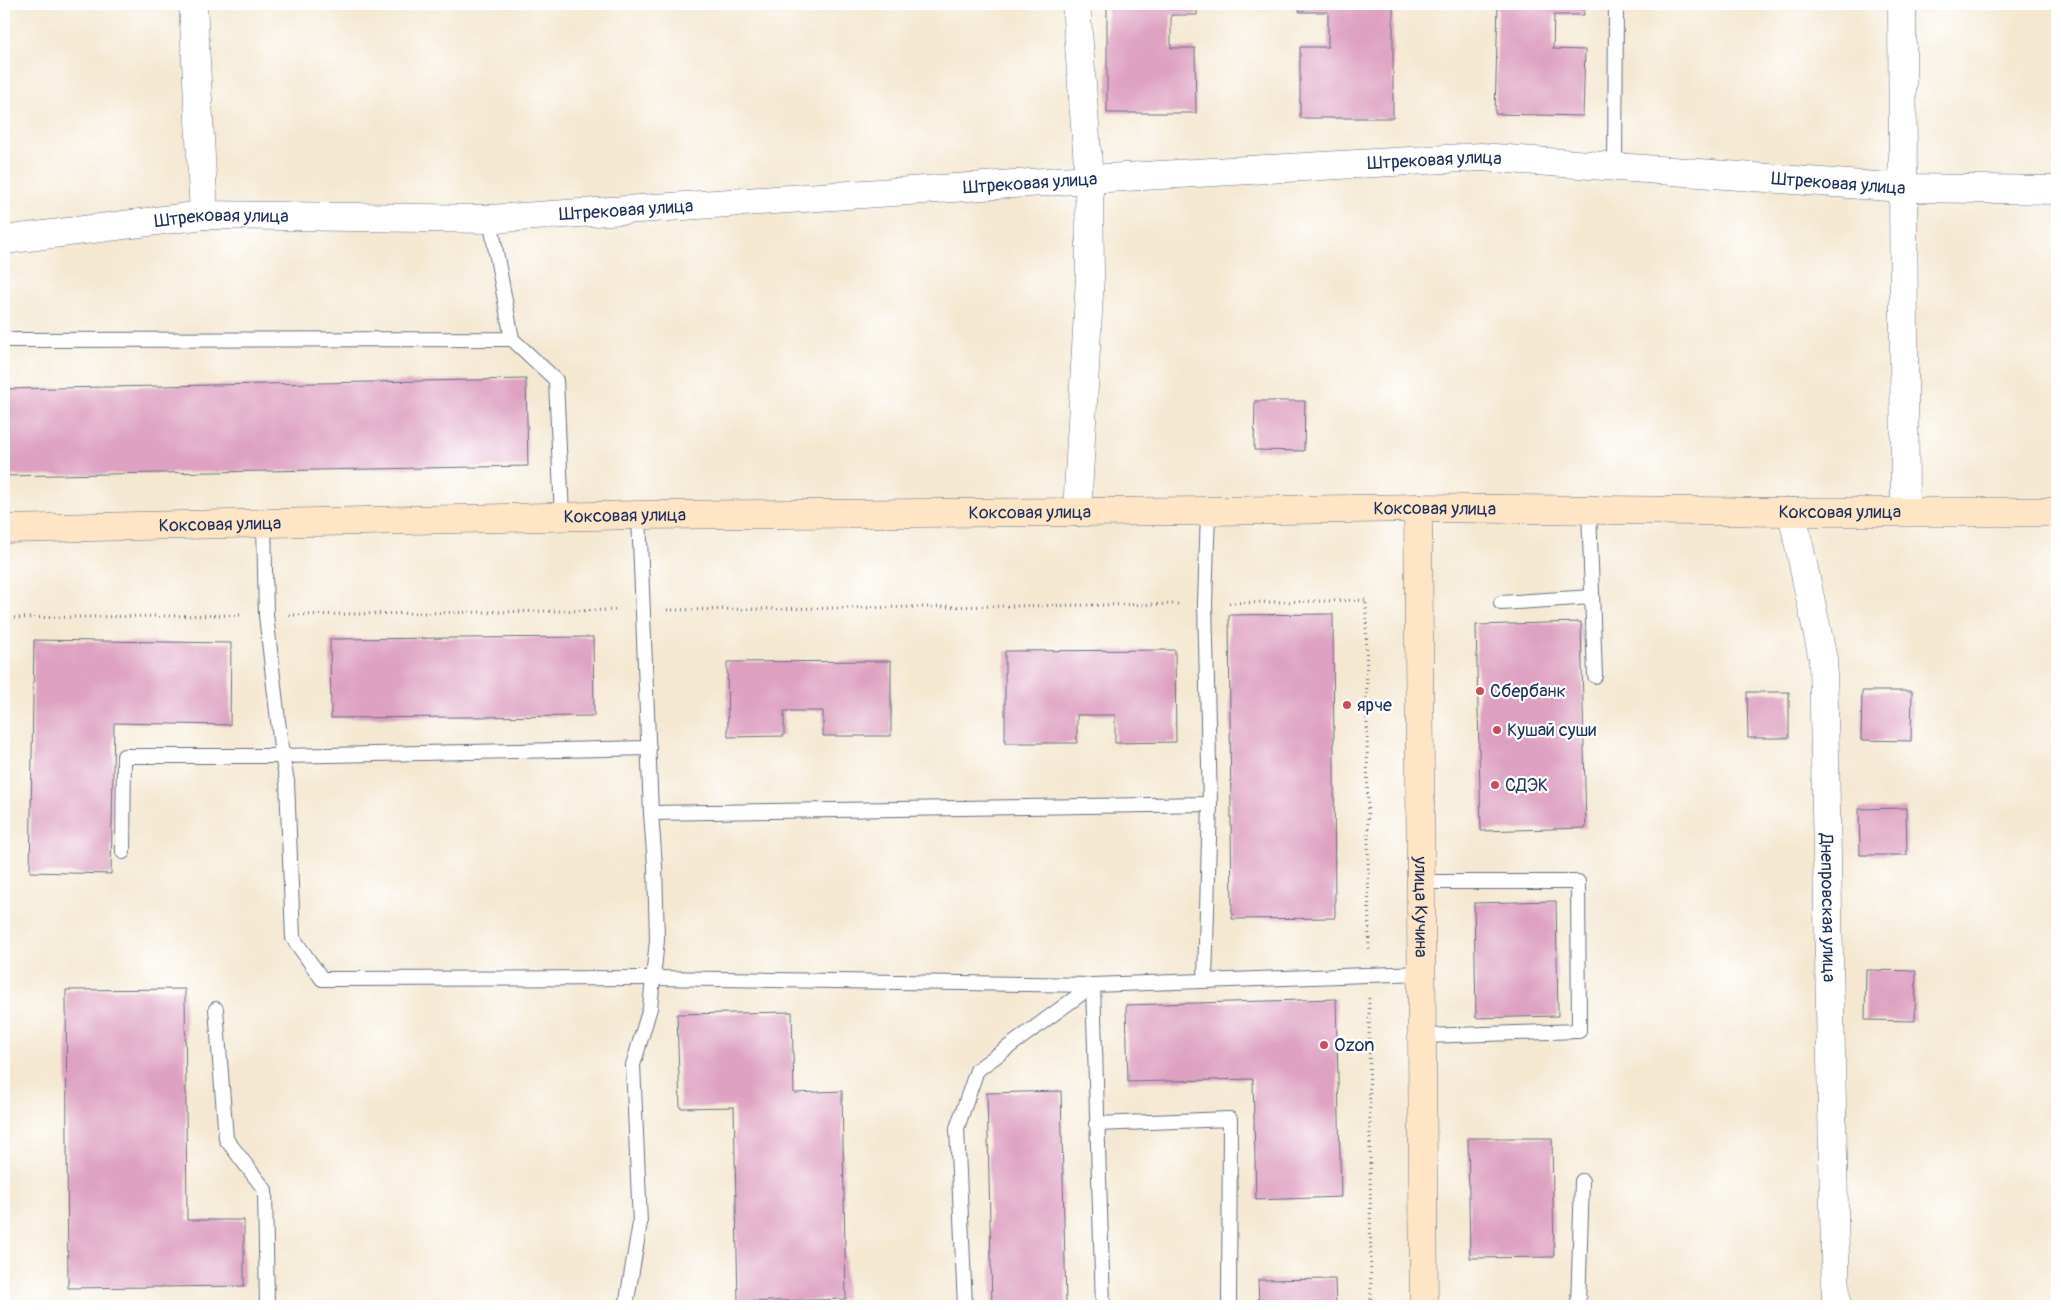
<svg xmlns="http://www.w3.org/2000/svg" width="2061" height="1310" viewBox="0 0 2061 1310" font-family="Pangolin,sans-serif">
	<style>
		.building { fill: #dea1c1 }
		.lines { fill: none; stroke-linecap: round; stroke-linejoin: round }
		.lane-casing { stroke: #677086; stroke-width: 16 }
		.street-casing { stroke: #677086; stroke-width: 29 }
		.secondary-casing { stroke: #677086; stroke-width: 29 }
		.path { stroke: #677086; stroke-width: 3; stroke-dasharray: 1 4; stroke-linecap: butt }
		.lane { stroke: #fff; stroke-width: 14 }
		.street { stroke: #fff; stroke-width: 28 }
		.secondary { stroke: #fde5c5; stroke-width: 28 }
		.poi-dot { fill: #d1495b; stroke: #fff; stroke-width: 2 }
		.labels { text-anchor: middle; stroke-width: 4.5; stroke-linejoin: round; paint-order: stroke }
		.street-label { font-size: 18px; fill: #1b2f5e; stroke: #fff }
		.poi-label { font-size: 18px; fill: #1b2f5e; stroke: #fff; text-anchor: start }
	</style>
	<rect width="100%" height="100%" fill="#fff"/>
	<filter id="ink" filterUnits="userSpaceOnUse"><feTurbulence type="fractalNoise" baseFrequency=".02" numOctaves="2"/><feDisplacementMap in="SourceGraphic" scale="10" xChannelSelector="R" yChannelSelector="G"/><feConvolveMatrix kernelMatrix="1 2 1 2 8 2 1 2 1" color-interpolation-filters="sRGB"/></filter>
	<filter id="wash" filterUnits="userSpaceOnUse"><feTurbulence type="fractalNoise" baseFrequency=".0096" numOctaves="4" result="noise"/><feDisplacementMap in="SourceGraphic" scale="20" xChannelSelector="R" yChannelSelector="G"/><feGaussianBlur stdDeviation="1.12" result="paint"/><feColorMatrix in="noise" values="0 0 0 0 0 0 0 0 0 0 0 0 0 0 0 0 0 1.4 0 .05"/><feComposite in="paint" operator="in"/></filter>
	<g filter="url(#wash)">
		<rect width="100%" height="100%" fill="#f4e8d1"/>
		<g id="blocks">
			<!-- building -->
			<g class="building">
				<polygon points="1107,4 1197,4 1197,15 1171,15 1171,48 1195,48 1196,113 1107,113"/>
				<polygon points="1300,4 1393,4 1393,118 1300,118 1300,47 1328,47 1328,12 1299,12"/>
				<polygon points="1498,4 1584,4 1584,15 1554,15 1553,49 1585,50 1583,116 1495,114"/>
				<polygon points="526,379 528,466 4,476 4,389"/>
				<polygon points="1255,401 1305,401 1304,451 1254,450"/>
				<polygon points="1333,614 1335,918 1232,919 1229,615"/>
				<polygon points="1581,622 1586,828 1481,831 1476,625"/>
				<polygon points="593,637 594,716 331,718 330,639"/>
				<polygon points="34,640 231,643 230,725 114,723 111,874 30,872"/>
				<polygon points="1175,650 1176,742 1115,743 1115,715 1077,715 1077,743 1005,743 1005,651"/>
				<polygon points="891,661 891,736 823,736 823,711 784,711 784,736 728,737 727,662"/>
				<polygon points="1862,691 1912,691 1911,741 1861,740"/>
				<polygon points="1747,692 1789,692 1789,738 1748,738"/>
				<polygon points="1906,808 1907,855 1860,855 1859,809"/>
				<polygon points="1556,901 1558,1016 1476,1018 1474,903"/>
				<polygon points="1866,970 1916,971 1915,1021 1865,1020"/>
				<polygon points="185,989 187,1220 244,1220 244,1286 68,1288 66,990"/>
				<polygon points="1336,999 1341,1197 1256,1200 1253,1079 1128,1082 1126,1005"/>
				<polygon points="792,1012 794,1093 842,1091 846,1299 738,1302 734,1107 680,1108 677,1014"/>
				<polygon points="1061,1091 1066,1306 992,1306 987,1093"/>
				<polygon points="1468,1138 1552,1138 1554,1257 1470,1258"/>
				<polygon points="1335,1279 1336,1306 1259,1306 1258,1280"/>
			</g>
		</g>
	</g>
	<g filter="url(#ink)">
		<use href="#blocks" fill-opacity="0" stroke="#677086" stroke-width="1"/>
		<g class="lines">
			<defs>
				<g id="lane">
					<polyline points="1615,167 1616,4"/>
					<polyline points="512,339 556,380 562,517"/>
					<polyline points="4,340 512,339 490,219"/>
					<polyline points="1589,510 1595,676"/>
					<polyline points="639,515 651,813 1210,804"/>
					<polyline points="264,523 266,615 282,756 649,748"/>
					<polyline points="1501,603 1592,597"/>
					<polyline points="123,852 124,756 282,756 287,781 293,938 322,979 653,978 1093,985"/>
					<polyline points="1421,882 1578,882 1579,1031 1423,1036"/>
					<polyline points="1205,980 1210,804 1205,603 1208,511"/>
					<polyline points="216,1009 226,1139 265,1190 267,1306"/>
					<polyline points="1096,1124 1230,1119 1229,1306"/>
					<polyline points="626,1306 640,1223 633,1065 650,1008 657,940 655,866 651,813"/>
					<polyline points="965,1306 957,1128 977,1070 1093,985"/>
					<polyline points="1103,1306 1093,985 1422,973"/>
					<polyline points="1578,1306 1582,1181"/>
				</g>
				<g id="street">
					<polyline points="193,4 204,215"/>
					<polyline points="1076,4 1089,179 1090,276 1077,512"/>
					<polyline points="1902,4 1905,511"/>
					<path id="s1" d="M4,240L204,215L490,219L1089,179L1481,157L1903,188L2057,190"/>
					<path id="s2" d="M1792,512L1823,659L1836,1306"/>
				</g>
				<g id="secondary">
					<path id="s3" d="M1418,508L1424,1306"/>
					<path id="s4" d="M4,529L639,515L1208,511L1418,508L1792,512H2057"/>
				</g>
			</defs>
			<!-- lane casing -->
			<use href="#lane" class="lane-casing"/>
			<!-- street casing -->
			<use href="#street" class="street-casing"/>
			<!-- secondary casing -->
			<use href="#secondary" class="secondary-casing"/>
			<!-- path -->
			<g class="path">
				<polyline points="1229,603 1366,600 1369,952"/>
				<polyline points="667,610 1181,604"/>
				<polyline points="289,615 618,610"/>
				<polyline points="4,618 243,615"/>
				<polyline points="1369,998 1371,1306"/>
			</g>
			<!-- lane -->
			<use href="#lane" class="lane"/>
			<!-- street -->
			<use href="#street" class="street"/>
			<!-- secondary -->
			<use href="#secondary" class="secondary"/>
		</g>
	</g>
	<!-- markers -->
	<g class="poi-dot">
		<circle cx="1480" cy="691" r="5"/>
		<circle cx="1347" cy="705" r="5"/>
		<circle cx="1497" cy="730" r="5"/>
		<circle cx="1495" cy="785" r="5"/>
		<circle cx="1324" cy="1045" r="5"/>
	</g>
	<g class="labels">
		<!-- street labels -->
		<g class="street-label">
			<text dy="6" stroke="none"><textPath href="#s1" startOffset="1434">Штрековая улица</textPath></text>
			<text dy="6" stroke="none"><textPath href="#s1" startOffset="1029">Штрековая улица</textPath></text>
			<text dy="6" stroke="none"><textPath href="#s1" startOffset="1839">Штрековая улица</textPath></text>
			<text dy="6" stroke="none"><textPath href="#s1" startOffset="624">Штрековая улица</textPath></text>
			<text dy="6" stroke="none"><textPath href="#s1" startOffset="219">Штрековая улица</textPath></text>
			<text dy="6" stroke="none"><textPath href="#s4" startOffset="1431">Коксовая улица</textPath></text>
			<text dy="6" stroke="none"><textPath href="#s4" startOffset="1026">Коксовая улица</textPath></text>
			<text dy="6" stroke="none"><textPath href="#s4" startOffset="1836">Коксовая улица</textPath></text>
			<text dy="6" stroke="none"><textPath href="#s4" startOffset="621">Коксовая улица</textPath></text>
			<text dy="6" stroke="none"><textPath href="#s4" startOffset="216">Коксовая улица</textPath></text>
			<text dy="6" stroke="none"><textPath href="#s3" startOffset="399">улица Кучина</textPath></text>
			<text dy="6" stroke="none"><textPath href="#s2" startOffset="399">Днепровская улица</textPath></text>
		</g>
		<!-- poi labels -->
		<g class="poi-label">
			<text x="1490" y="697">Сбербанк</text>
			<text x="1357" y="711">ярче</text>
			<text x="1507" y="736">Кушай суши</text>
			<text x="1505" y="791">СДЭК</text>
			<text x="1334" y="1051">Ozon</text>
		</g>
	</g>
	<!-- margin -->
	<rect width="2061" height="1310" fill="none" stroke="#fff" stroke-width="20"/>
</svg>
